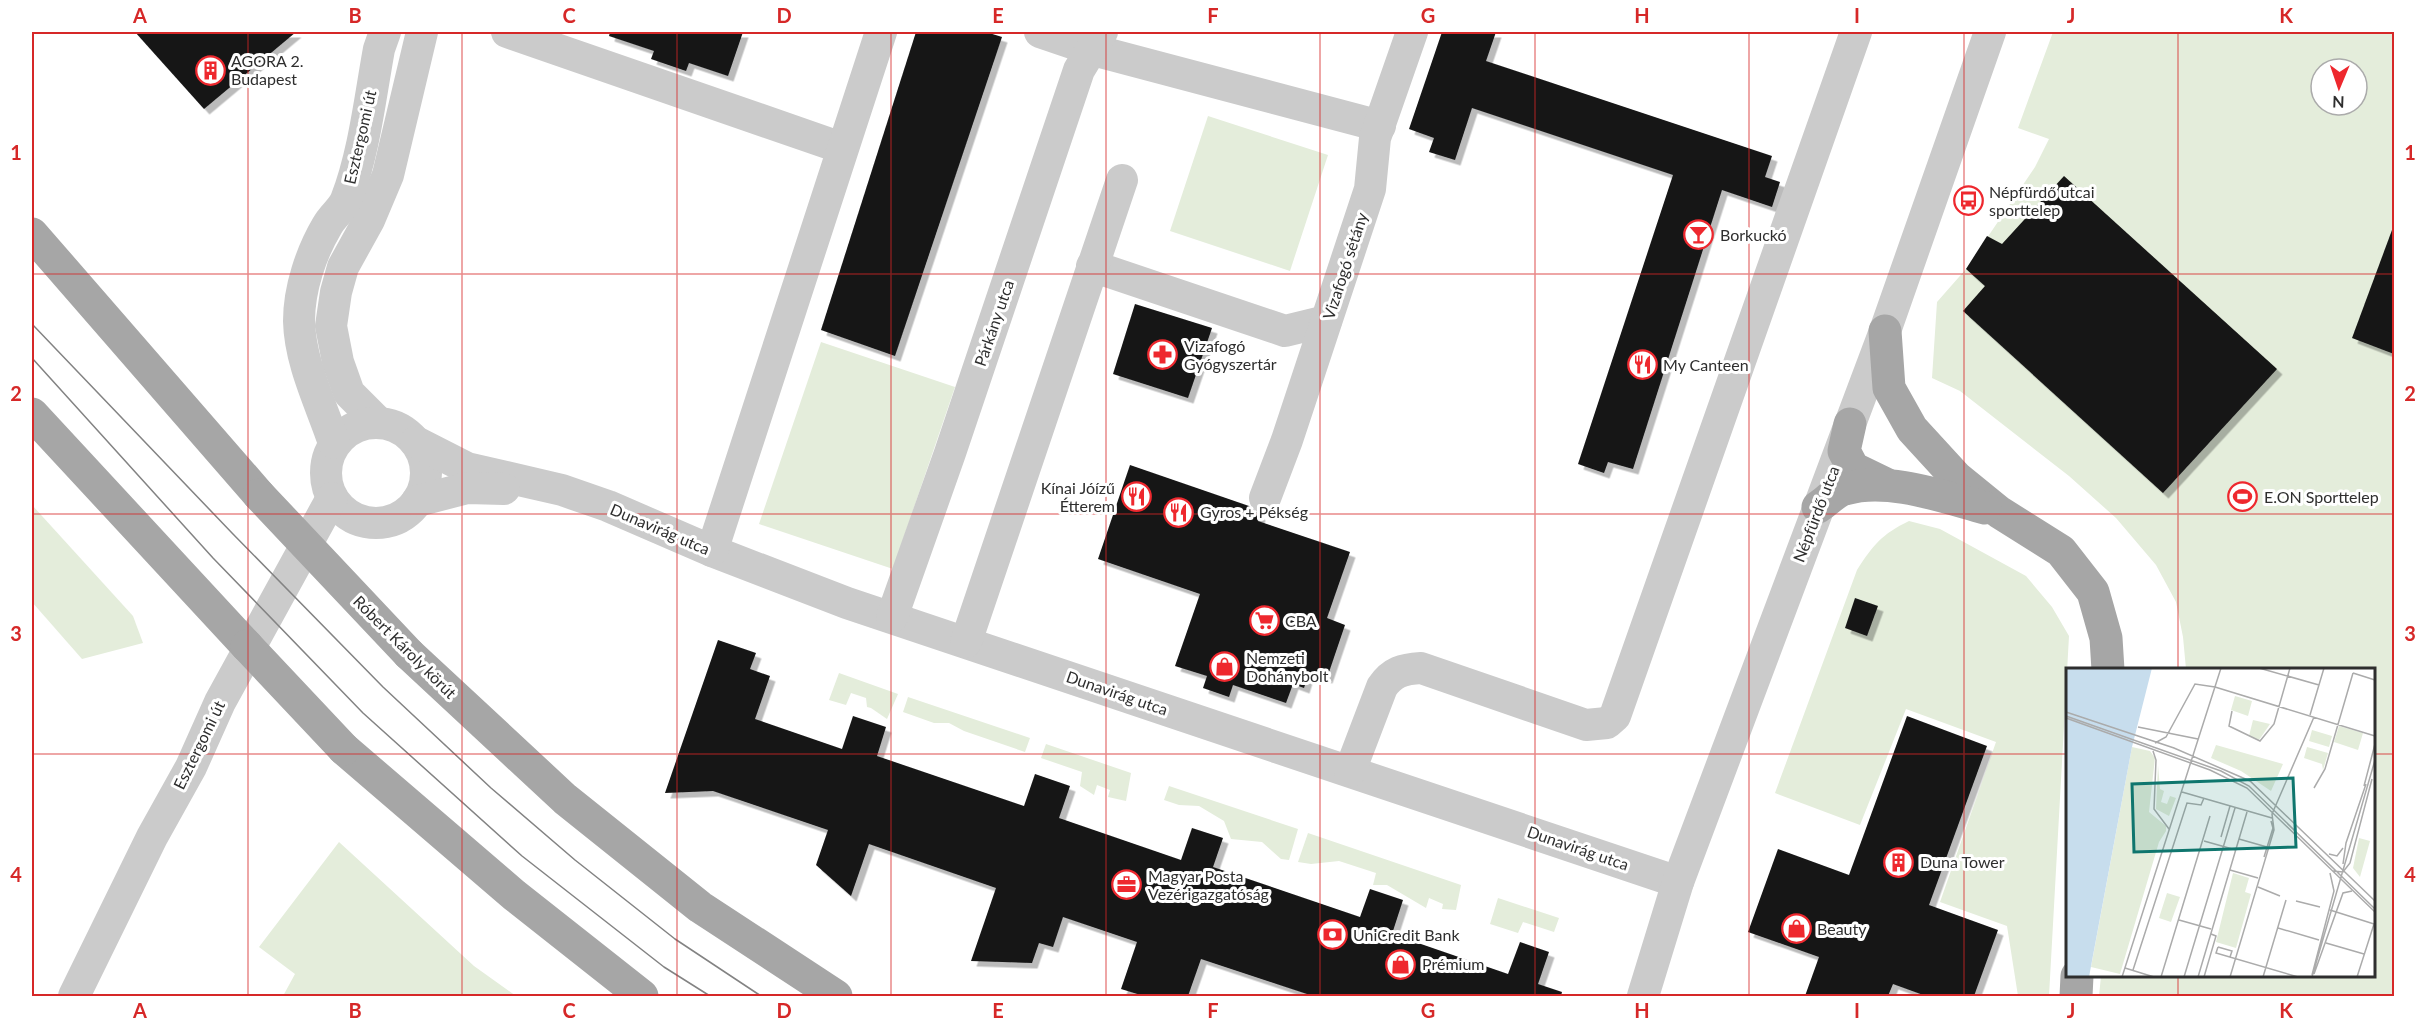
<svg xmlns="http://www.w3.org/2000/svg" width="2426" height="1028" viewBox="0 0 2426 1028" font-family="Lato,sans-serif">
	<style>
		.green { fill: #e4eddb; fill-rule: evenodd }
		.building { fill: #151515; filter: url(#shadow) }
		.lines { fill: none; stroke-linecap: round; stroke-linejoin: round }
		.minor { stroke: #cbcbcb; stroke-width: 32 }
		.major { stroke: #a6a6a6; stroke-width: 33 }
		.tram { stroke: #838383; stroke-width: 1.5 }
		.major-bridge { stroke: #a6a6a6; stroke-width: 33 }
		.grid { fill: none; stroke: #d62828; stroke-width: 1.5; stroke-opacity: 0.55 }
		.labels { text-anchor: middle; stroke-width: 6; stroke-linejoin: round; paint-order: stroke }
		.poi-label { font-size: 16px; fill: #2e2e2e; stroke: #fff; text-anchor: start }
		.street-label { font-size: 16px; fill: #2e2e2e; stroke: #fff }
		.inset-road { fill: none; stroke: #ababab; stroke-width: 1.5 }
		.view { fill: #0f766e; fill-opacity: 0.15; stroke: #0f766e; stroke-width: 3 }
		.inset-edge { fill: none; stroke: #2e2e2e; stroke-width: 3 }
		.neatline { fill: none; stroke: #d62828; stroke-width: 2 }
		.grid-label { font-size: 20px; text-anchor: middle; font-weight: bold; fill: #d62828 }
	</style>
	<defs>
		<filter id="shadow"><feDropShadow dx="5.5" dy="5.5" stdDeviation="0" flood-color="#0004"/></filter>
	</defs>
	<rect width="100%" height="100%" fill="#fff"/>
	<!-- green -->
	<g class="green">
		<path d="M2053,32H2394V996H2099L2101,976H2374V670L2186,669L2183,637L2176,602L2156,565L2116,518L2069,476L1960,391L1932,378L1937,302L1966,269L2035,167L2049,139L2018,128ZM2321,69H2357V105H2321Z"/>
		<polygon points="1208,116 1328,155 1290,271 1170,231"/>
		<polygon points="821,342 955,387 893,569 759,524"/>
		<polygon points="32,505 133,616 143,643 82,659 32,602"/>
		<path d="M1909,521L1940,529L2026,576L2052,607L2069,636L2049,996H2018L2007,926L1940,902L1996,742L1906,709L1860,825L1775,793L1857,570C1873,545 1882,534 1909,521Z"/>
		<polygon points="839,673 898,694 887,719 871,708 867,707 866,698 851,693 846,705 829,700"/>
		<polygon points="908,697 1030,738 1025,752 964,731 949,723 934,723 903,712"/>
		<polygon points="1046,744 1131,773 1126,801 1108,797 1110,790 1097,785 1094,795 1080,786 1082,772 1041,758"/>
		<polygon points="1169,786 1298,829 1289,860 1281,859 1262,842 1231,839 1224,821 1199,806 1179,805 1164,800"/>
		<polygon points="1308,833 1461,885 1456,910 1442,909 1443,904 1429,898 1426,908 1387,885 1373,885 1376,873 1339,861 1311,864 1298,862"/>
		<polygon points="339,842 474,966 516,996 283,996 295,974 259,947"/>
		<polygon points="1498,898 1559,918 1554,932 1523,922 1518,933 1490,924"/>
	</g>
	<!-- building -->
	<g class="building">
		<polygon points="135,32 296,32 204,109"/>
		<polygon points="610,32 743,32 728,76 689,63 686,71 651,59 654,51 609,36"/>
		<polygon points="916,32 986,32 1002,37 895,356 821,330"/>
		<polygon points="1442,32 1496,32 1486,61 1772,156 1765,177 1780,182 1772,207 1722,190 1633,469 1608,462 1604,473 1578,464 1673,175 1472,108 1455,160 1429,152 1434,138 1409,129"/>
		<polygon points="2064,176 2277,369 2163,493 1963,311 1985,286 1966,269 1987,236 2002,244"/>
		<polygon points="2392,230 2394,231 2394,354 2352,338"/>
		<polygon points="1135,304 1212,328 1188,398 1113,374"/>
		<polygon points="1130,465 1249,506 1260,515 1258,521 1350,552 1327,618 1345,625 1327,678 1309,672 1304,688 1293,684 1286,703 1233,685 1229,697 1203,688 1207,676 1175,666 1200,594 1098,559"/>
		<polygon points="1855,598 1878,606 1867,636 1845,628"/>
		<polygon points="718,640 756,653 750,669 770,676 755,719 842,749 853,716 886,727 877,756 1024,806 1035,774 1070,786 1059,818 1181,860 1192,828 1223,838 1213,867 1360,917 1370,889 1403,900 1392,934 1508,974 1520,942 1549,952 1538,984 1562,992 1561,996 1313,996 1201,959 1188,996 1144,996 1121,989 1137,942 1063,917 1053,947 1039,943 1032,963 971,961 996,888 869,844 851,896 816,865 828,830 713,791 665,793"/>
		<polygon points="1907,716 1987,746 1929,905 1998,930 1974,996 1926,996 1893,984 1888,996 1805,996 1819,957 1748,932 1778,849 1849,875"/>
	</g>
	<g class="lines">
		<!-- minor -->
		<g class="minor">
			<polyline points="507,32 842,148"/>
			<polyline points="1040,32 1093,50 1380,126"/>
			<polyline points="1092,266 1285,331 1326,321"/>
			<polyline points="378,422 349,393 338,362 331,326 336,292 343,267 369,220 388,175 422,32"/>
			<circle cx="376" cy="473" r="50"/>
			<polyline points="416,442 467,468 562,490 608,506 712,551 847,603 1678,882"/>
			<path d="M334,443C321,404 300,363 299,321C299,289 311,253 327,226C332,216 342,210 346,200C364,154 370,98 379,49L385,32"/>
			<polyline points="1265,498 1287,440 1370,189 1375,138 1412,32"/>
			<polyline points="417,501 467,488 504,489"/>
			<polyline points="712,551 881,32"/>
			<polyline points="892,617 950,453 1079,70 1102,32"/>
			<polyline points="966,642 1122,180"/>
			<path d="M1350,771L1382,687C1392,672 1403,669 1421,668L1586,725L1607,723L1615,716L1856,32"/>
			<polyline points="74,996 152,837 191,767 220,702 332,498"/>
			<polyline points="1643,996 1678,882 1885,331 1990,32"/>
		</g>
		<!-- major -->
		<g class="major">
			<polyline points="32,234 259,495"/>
			<polyline points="1885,331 1889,388 1912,429 1956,477 1999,512 2061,551 2093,592 2106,638 2108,670"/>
			<polyline points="32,414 247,646"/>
			<polyline points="1850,424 1844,451 1853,468 1886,484"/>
			<path d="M1818,507C1826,502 1836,491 1845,489C1887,476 1944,497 1985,508"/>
			<polyline points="409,654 565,799 700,907 836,996"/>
			<polyline points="344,749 514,895 642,996"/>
			<polyline points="2076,996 2077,976"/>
		</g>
		<!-- tram -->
		<g class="tram">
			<polyline points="32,324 232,533 383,687 491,788 575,860 675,939 761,996"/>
			<polyline points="32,358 213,558 363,713 522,856 664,967 710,996"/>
		</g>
		<!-- major-bridge -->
		<g class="major-bridge">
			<polyline points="259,495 409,654"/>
			<polyline points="247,646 344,749"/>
		</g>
	</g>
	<!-- grid -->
	<path class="grid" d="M248,32V996M462,32V996M677,32V996M891,32V996M1106,32V996M1320,32V996M1535,32V996M1749,32V996M1964,32V996M2178,32V670M32,274H2394M32,514H2394M32,754H2068M2374,754H2394M2178,976V996"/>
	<!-- icons -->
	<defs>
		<symbol id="building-ring" viewBox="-11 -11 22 22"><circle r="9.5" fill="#fff" stroke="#ee282e" stroke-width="1.5"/><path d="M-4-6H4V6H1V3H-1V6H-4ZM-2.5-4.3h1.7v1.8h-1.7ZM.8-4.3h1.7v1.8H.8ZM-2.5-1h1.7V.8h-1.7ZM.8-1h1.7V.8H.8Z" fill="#ee282e"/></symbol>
		<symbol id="bus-ring" viewBox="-11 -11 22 22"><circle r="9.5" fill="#fff" stroke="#ee282e" stroke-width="1.5"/><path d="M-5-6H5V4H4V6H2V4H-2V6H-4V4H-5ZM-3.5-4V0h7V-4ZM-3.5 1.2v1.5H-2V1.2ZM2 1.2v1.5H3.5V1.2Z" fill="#ee282e"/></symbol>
		<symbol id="bar-ring" viewBox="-11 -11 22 22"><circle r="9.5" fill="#fff" stroke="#ee282e" stroke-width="1.5"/><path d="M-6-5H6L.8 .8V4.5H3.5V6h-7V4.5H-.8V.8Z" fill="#ee282e"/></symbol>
		<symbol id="pharmacy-ring" viewBox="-11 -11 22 22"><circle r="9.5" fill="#fff" stroke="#ee282e" stroke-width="1.5"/><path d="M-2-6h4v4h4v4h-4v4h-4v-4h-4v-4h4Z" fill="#ee282e"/></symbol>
		<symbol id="restaurant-ring" viewBox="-11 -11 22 22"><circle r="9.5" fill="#fff" stroke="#ee282e" stroke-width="1.5"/><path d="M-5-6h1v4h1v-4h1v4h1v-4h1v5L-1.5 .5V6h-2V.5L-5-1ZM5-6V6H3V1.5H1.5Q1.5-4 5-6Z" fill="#ee282e"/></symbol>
		<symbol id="stadium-ring" viewBox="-11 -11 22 22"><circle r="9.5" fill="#fff" stroke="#ee282e" stroke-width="1.5"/><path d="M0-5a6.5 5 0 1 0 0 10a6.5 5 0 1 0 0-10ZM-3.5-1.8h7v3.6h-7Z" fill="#ee282e"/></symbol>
		<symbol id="supermarket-ring" viewBox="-11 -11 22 22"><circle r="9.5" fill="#fff" stroke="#ee282e" stroke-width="1.5"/><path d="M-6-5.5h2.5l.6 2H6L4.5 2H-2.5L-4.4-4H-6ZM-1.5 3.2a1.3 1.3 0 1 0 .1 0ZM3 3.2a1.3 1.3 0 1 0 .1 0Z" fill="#ee282e"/></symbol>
		<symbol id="shop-ring" viewBox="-11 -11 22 22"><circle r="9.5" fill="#fff" stroke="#ee282e" stroke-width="1.5"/><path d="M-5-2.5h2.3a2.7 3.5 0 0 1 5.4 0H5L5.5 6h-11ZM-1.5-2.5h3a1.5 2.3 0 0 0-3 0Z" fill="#ee282e"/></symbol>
		<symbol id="office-ring" viewBox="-11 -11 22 22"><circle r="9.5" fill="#fff" stroke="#ee282e" stroke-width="1.5"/><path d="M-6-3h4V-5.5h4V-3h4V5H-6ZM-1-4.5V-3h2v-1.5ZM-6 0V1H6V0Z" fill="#ee282e"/></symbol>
		<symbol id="bank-ring" viewBox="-11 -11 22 22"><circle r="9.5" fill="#fff" stroke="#ee282e" stroke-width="1.5"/><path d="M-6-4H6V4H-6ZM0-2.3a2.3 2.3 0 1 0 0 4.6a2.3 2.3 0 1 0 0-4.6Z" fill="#ee282e"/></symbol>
	</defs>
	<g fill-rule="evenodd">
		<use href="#building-ring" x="194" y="54" width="33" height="33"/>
		<use href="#bus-ring" x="1952" y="184" width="33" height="33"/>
		<use href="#bar-ring" x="1682" y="218" width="33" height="33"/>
		<use href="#pharmacy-ring" x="1146" y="338" width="33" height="33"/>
		<use href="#restaurant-ring" x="1626" y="348" width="33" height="33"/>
		<use href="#restaurant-ring" x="1120" y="480" width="33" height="33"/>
		<use href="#stadium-ring" x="2226" y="480" width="33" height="33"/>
		<use href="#restaurant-ring" x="1162" y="496" width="33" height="33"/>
		<use href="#supermarket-ring" x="1248" y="604" width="33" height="33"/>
		<use href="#shop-ring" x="1208" y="650" width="33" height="33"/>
		<use href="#building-ring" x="1882" y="846" width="33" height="33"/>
		<use href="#office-ring" x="1110" y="868" width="33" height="33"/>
		<use href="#shop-ring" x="1780" y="912" width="33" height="33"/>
		<use href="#bank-ring" x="1316" y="918" width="33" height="33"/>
		<use href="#shop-ring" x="1384" y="948" width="33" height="33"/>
	</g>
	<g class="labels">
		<!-- poi labels -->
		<g class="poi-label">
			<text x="231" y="67">AGORA 2.<tspan x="231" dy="18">Budapest</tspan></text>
			<text x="1989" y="198">Népfürdő utcai<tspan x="1989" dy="18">sporttelep</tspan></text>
			<text x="1720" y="241">Borkuckó</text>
			<text x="1184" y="352">Vizafogó<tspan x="1184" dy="18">Gyógyszertár</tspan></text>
			<text x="1663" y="371">My Canteen</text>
			<text x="1115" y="494" text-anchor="end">Kínai Jóízű<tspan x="1115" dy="18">Étterem</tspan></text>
			<text x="2264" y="503">E.ON Sporttelep</text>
			<text x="1200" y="518">Gyros + Pékség</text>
			<text x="1285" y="627">CBA</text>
			<text x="1246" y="664">Nemzeti<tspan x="1246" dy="18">Dohánybolt</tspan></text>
			<text x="1920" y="868">Duna Tower</text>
			<text x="1148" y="882">Magyar Posta<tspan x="1148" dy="18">Vezérigazgatóság</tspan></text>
			<text x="1817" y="935">Beauty</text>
			<text x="1353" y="941">UniCredit Bank</text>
			<text x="1422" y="970">Prémium</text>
		</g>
		<!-- street labels -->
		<g class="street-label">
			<text transform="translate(360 137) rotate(-77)" y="6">Esztergomi út</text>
			<text transform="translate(1345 266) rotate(-72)" y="6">Vizafogó sétány</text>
			<text transform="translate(994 323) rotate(-71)" y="6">Párkány utca</text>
			<text transform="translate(1816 514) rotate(-69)" y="6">Népfürdő utca</text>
			<text transform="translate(660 529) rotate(23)" y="6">Dunavirág utca</text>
			<text transform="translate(405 647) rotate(45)" y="6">Róbert Károly körút</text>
			<text transform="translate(1117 693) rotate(19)" y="6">Dunavirág utca</text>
			<text transform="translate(199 745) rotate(-64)" y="6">Esztergomi út</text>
			<text transform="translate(1578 848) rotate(19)" y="6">Dunavirág utca</text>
		</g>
	</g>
	<!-- overview -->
	<g transform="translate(2066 668)">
		<rect width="309" height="309" fill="#fff"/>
		<path d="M169,28L186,33L182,48L165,42ZM187,52L204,56L193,72L183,68ZM273,58L297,65L292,82L268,74ZM246,62L266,68L263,79L243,73ZM150,77L217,96L205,123L175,103L145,90ZM66,79L84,83L89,90L83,144L100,158V163L93,174L54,306L25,299ZM241,79L262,85L257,102L256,96L238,90ZM92,97L94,121L98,123L95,134L101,136L104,128L110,130L103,148L90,141ZM293,170L304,173L294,209L287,200ZM167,205L183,210L179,224L185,226L170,280L150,274ZM101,225L114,229L105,254L93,250Z" fill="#e4eddb"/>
		<path d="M0,0H86L66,79L23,309H0Z" fill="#c7dded"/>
		<path class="inset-road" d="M193,0L253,17M287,5L309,12M149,19L309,68M166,43L163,58L194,73L208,56L224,0M0,44L108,80L184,113L309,233M244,47L258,0M0,48L155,103L183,118L309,241M0,50L144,102L181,120L309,244M72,59L132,71M89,75L100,69L129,16L149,19M87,83L90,92L88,141L103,161M298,118L309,76M248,120L259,101L287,5M116,124L206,150M155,169L164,138M173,171L201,179M138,173L170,182M263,186L271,188L277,180M198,189L207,160L205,153M277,196L280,175L300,116M164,202L192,210M267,203L277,204L284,195L306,111M192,219L214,228M230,233L254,239M264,242L308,256M113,252L145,261M212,260L253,272M260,275L298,286M152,279L150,285L232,309M152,279L166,283L164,289M59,300L88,309M67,302L121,135L135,137L138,130M248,306L277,225L286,223M246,307L268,223L264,205M56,309L155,0M95,309L144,148M118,309L169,140M132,309L181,144M138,309L150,268L145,266M164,309L208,162L206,146L248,49M197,309L220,232M246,309L309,92M291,309L308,256"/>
		<path class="view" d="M227,110L230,179L68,184L66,116Z"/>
		<rect width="309" height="309" class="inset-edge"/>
	</g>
	<!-- border -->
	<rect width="2426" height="1028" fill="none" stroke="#ffffff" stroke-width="66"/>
	<!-- north arrow -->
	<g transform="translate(2339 87) rotate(182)"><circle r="28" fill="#ffffff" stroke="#ababab" stroke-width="1.5"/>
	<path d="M0-4.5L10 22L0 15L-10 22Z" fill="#ee282e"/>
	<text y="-9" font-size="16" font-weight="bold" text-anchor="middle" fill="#2e2e2e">N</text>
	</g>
	<rect x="33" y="33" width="2360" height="962" class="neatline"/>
	<g class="grid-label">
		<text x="140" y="23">A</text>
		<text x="355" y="23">B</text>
		<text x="569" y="23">C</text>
		<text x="784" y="23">D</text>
		<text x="998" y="23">E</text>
		<text x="1213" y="23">F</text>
		<text x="1428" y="23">G</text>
		<text x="1642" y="23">H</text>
		<text x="1857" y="23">I</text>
		<text x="2071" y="23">J</text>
		<text x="2286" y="23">K</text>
		<text x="16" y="160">1</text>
		<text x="2410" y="160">1</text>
		<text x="16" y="401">2</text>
		<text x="2410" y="401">2</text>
		<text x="16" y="641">3</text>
		<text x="2410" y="641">3</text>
		<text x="16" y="882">4</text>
		<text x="2410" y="882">4</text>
		<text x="140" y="1018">A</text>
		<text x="355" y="1018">B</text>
		<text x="569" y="1018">C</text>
		<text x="784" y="1018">D</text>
		<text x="998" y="1018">E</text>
		<text x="1213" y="1018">F</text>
		<text x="1428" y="1018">G</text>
		<text x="1642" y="1018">H</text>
		<text x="1857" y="1018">I</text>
		<text x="2071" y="1018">J</text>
		<text x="2286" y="1018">K</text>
	</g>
</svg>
